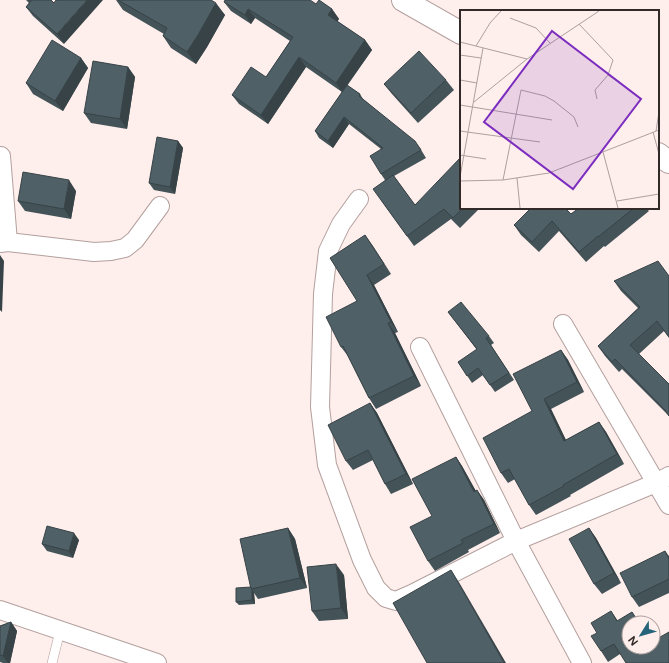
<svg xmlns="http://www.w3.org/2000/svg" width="669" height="663" viewBox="0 0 669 663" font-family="Figtree,sans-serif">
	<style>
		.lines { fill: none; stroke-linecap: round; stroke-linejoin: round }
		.lane-casing { stroke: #b3a09e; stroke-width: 10 }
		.street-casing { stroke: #b3a09e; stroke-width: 20 }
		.secondary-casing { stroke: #b3a09e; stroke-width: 24 }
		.lane { stroke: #fff; stroke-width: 9 }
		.street { stroke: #fff; stroke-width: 18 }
		.secondary { stroke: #fff; stroke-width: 22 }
		.wall { fill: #445358 }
		.shaded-wall { fill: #374347 }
		.building { fill: #4f6066; stroke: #374347 }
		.inset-road { fill: none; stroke: #aca09e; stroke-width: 1 }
		.view { fill: #7b2cbf; fill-opacity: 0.15; stroke: #7b2cbf; stroke-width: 2 }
		.inset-edge { fill: none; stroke: #322a29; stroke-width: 2 }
	</style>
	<rect width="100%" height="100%" fill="#feeeec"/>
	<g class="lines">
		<defs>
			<polyline id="lane" points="52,663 60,631"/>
			<g id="street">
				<polyline points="1,156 8,242"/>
				<polyline points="359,199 341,224 328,251 323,294 320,407 327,465 362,560 376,588 386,598 396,601 412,594 516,541 656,483 669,476"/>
				<polyline points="0,243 8,242 94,252 111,251 125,248 135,240 160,206"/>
				<polyline points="563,324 669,505"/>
				<polyline points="420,347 516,541 582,663"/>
				<polyline points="0,610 157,663"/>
			</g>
			<g id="secondary">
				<polyline points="403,0 461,33"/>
				<polyline points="658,154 669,162"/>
			</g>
		</defs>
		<!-- lane casing -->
		<use href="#lane" class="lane-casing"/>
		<!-- street casing -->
		<use href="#street" class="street-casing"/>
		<!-- secondary casing -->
		<use href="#secondary" class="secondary-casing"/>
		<!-- lane -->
		<use href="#lane" class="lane"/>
		<!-- street -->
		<use href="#street" class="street"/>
		<!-- secondary -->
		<use href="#secondary" class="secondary"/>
	</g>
	<!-- wall -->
	<g class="wall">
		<polygon points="26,0 51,0 64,44 33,16 26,7 29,3"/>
		<polygon points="116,0 211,0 225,15 207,47 196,64 171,48 163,36 164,34 123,10"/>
		<polygon points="224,2 316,4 332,9 339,19 337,21 365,40 372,50 347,86 360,94 363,99 420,148 426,158 394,176 415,205 461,208 480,208 460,228 451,219 414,246 381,200 385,180 381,174 381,149 349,124 333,148 319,138 315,131 342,92 306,67 268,124 239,104 232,95 266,77 290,41 255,18 251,24 231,11"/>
		<polygon points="81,58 88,68 63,111 33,94 26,83"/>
		<polygon points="128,67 135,77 127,129 91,123 84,113"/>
		<polygon points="446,80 454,90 418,123 392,94 384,84"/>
		<polygon points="178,141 183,148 175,194 154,190 149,183"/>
		<polygon points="76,191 71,219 25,211 18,201"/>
		<polygon points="579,208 646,208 649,211 605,247 604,246 586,262 559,231 539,252 521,235 514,225 571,214"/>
		<polygon points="365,235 391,274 374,285 398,332 395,333 421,386 376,409 369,398 348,356 341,347 357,301"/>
		<polygon points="669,276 669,338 664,331 639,354 669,416 622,369 619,372 605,356 598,346 638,308 621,291 614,281"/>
		<polygon points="448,312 489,336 494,343 491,345 514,380 495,392 483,375 472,383 458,362 477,350"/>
		<polygon points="561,350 568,360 584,392 551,409 566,440 599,422 606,432 624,464 570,495 571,496 536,515 529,505 515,479 508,483 501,473 532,411"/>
		<polygon points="370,403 377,413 413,484 391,494 385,484 373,460 353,470 346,461"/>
		<polygon points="456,457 462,466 476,491 477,490 484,500 500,533 468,550 469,552 435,571 428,561 432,516"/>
		<polygon points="288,528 295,539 307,588 258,599 254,593 255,604 239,605 236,602 251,587"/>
		<polygon points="589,528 596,538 621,583 602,594 594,584"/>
		<polygon points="79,540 73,558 47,551 42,544"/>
		<polygon points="665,551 669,556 669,593 639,607 632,597"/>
		<polygon points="344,575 348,619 319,621 312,611"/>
		<polygon points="611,611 618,621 632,612 640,623 629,623 669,663 620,654 608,662 601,651 597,633"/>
		<polygon points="11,622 17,631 10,663 3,663 0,662 0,626"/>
	</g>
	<!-- shaded-wall -->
	<g class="shaded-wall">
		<polygon points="87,0 103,0 64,44 57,34"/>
		<polygon points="216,3 225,15 207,47 196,64 187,52"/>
		<polygon points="248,9 255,18 251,24 245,15"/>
		<polygon points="332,9 339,19 335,25 328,15"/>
		<polygon points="365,40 372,50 342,92 336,83"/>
		<polygon points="299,57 306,67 268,124 261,115"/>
		<polygon points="81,58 88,68 63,111 55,101"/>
		<polygon points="128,67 135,77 127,129 120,119"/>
		<polygon points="344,117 349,124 333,148 328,141"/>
		<polygon points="178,141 183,148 175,194 170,187"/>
		<polygon points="69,180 76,191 71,219 64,209"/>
		<polygon points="365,235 373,246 391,274 384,264"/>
		<polygon points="0,255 4,261 2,312 0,310"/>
		<polygon points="367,275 374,285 398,332 391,322"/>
		<polygon points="388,323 395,333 421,386 414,376"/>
		<polygon points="561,350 568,360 584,392 577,382"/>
		<polygon points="544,399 551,409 571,451 564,441"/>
		<polygon points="370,403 377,413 413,484 406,474"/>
		<polygon points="599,422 606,432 624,464 617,454"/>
		<polygon points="456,457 462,466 481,501 474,492"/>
		<polygon points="477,490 484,500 500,533 494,524"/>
		<polygon points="288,528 295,539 307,588 300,578"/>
		<polygon points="589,528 596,538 621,583 614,573"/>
		<polygon points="74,533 79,540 73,558 69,551"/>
		<polygon points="336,564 344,575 348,619 341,608"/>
		<polygon points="451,570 460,584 506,663 504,663"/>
		<polygon points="252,590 254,593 255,604 252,600"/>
		<polygon points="11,622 17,631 10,663 8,663 3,656"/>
	</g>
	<!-- building -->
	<g class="building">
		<polygon points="30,0 51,0 54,3 56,0 87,0 57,34 26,7 31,1"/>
		<polygon points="118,0 211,0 216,3 198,35 187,52 163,36 167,28"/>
		<polygon points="225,0 310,0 316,4 319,0 332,9 328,15 365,40 336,83 299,57 261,115 232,95 251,67 266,77 293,37 248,9 245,15 224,2"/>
		<polygon points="52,40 81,58 55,101 26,83"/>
		<polygon points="419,51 446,80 411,113 384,84"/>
		<polygon points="93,61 128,67 120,119 84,113"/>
		<polygon points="347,85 360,94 359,96 415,141 421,150 381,174 370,156 383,148 344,117 328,141 315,131"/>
		<polygon points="157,137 178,141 170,187 149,183"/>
		<polygon points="461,157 461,208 463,208 453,218 444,209 407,236 373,189 393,175 415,205"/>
		<polygon points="23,172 69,180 64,209 18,201"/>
		<polygon points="531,208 565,208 571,214 579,208 634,208 598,237 598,236 579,252 552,221 532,242 514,225"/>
		<polygon points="365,235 384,264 367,275 391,322 388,323 414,376 369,398 343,346 341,347 326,317 357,301 330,258"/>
		<polygon points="658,261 669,276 669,337 657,321 630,345 669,384 669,416 665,410 615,359 612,362 598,346 640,307 614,281"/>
		<polygon points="461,302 489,336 486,338 509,373 490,385 478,368 467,376 458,362 477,349 448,312"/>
		<polygon points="561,350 577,382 544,399 564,441 599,422 617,454 563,485 564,486 529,505 509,469 501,473 483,438 532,411 513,374"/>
		<polygon points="370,403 406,474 385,484 368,450 346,461 328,425"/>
		<polygon points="456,457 474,492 477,490 494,524 461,540 463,543 428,561 410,527 432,516 412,479"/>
		<polygon points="47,526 74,533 69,551 42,544"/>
		<polygon points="288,528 300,578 251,589 240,539"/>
		<polygon points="589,528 614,573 594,584 569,539"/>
		<polygon points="665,551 669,559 669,579 632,597 620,573"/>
		<polygon points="336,564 341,608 312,611 307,567"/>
		<polygon points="451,570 504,663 427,663 393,603"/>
		<polygon points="251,587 252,590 252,600 236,602 236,588"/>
		<polygon points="611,611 617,621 632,612 639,623 629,623 629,647 653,647 653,641 669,632 669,663 626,663 614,644 601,651 591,636 597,633 591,623"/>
		<polygon points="11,622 3,656 0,655 0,626"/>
	</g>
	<!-- overview -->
	<g transform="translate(460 10)">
		<rect width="199" height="199" fill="#feeeec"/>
		<path class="inset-road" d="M50,8L76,18L90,33M119,14L153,50L148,65L135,80L137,89M0,32L67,49L139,1M16,36L30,13L41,1M0,45L21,48M148,65L160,73M0,70L17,73M14,92L67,49M0,95L92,110M0,121L80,132M196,121L199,102M193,122L199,144M143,142L158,198M0,145L26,149M0,167L23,38M57,168L60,198M43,170L61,80L85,86L94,91L114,107L118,117M0,171L43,170L89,163L199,120M157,191L199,184"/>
		<path class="view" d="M92,21L181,89L113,179L24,112Z"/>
		<rect width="199" height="199" class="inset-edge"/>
	</g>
	<!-- north arrow -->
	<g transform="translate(641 635) rotate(233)"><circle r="19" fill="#feeeec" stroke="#aca09e"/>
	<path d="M0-3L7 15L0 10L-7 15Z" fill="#25647a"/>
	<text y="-6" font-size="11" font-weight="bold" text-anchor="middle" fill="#322a29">N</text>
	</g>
</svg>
